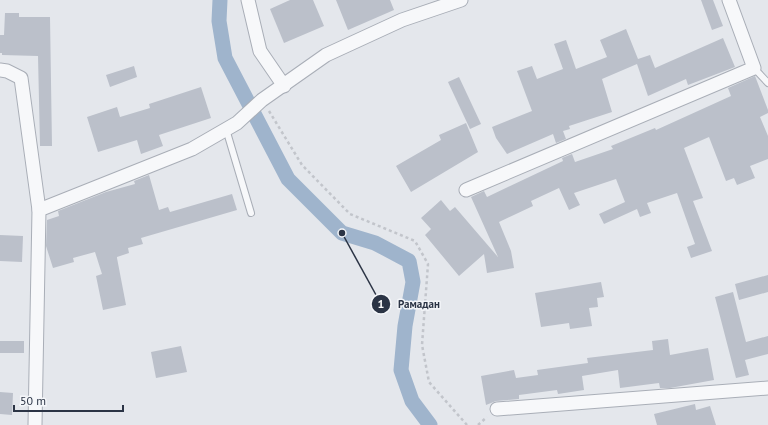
<svg xmlns="http://www.w3.org/2000/svg" width="768" height="425" viewBox="0 0 768 425" font-family="'PT Sans',sans-serif">
	<style>
		.lines { fill: none; stroke-linecap: round; stroke-linejoin: round }
		.canal { stroke: #9fb4cc; stroke-width: 15 }
		.building { fill: #bbc0ca }
		.lane-casing { stroke: #a9aeb7; stroke-width: 8 }
		.street-casing { stroke: #a9aeb7; stroke-width: 15 }
		.path { stroke: #c2c5cb; stroke-width: 2.5; stroke-dasharray: 3 3; stroke-linecap: butt }
		.lane { stroke: #f7f8fa; stroke-width: 6 }
		.street { stroke: #f7f8fa; stroke-width: 13 }
		.leader { fill: none; stroke: #2b3445; stroke-width: 1.5 }
		.callout-dot { fill: #2b3445; stroke: #f4f6f9; stroke-width: 1.5 }
		.mark-label { font-size: 12px; text-anchor: middle; font-weight: bold; fill: #fff }
		.callout-label { font-size: 11px; text-anchor: middle; font-weight: bold; fill: #2b3445; stroke: #f4f6f9; stroke-width: 3; stroke-linejoin: round; paint-order: stroke }
	</style>
	<rect width="100%" height="100%" fill="#e4e7ec"/>
	<g class="lines">
		<!-- canal -->
		<polyline class="canal" points="220,0 219,21 225,58 288,179 342,233 375,243 409,261 413,282 405,326 401,370 412,401 430,425"/>
	</g>
	<!-- building -->
	<g class="building">
		<polygon points="290,0 313,0 324,26 284,43 270,9"/>
		<polygon points="336,0 390,0 394,10 348,30"/>
		<polygon points="701,0 713,0 723,26 712,30"/>
		<polygon points="5,13 19,13 19,17 50,17 52,146 40,146 38,56 2,55 2,53 0,53 0,35 4,35"/>
		<polygon points="626,29 638,59 650,55 655,68 723,38 735,67 688,85 686,79 648,96 637,64 602,79 612,112 569,126 570,129 563,131 566,139 556,143 553,134 507,154 496,138 492,127 532,111 517,71 532,66 537,79 563,69 554,44 566,40 576,69 607,57 600,40"/>
		<polygon points="134,66 137,77 110,87 106,75"/>
		<polygon points="755,76 768,110 768,113 760,117 768,136 768,159 750,166 755,178 737,185 734,178 726,181 709,137 684,148 703,198 693,201 712,251 691,258 687,247 695,244 677,193 647,203 651,213 640,217 637,209 604,224 599,214 625,202 616,179 574,193 580,205 569,210 559,188 531,201 533,206 499,222 511,251 514,268 487,273 484,254 459,276 425,235 431,229 421,218 441,200 450,211 455,207 498,257 471,197 484,191 487,197 563,161 562,158 572,154 575,162 613,149 611,146 655,128 656,130 731,96 728,88"/>
		<polygon points="459,77 481,124 470,129 448,82"/>
		<polygon points="201,87 211,118 159,135 163,146 141,154 137,140 98,152 87,117 117,107 120,117 150,108 149,104"/>
		<polygon points="466,123 478,152 411,192 396,166 441,140 439,135"/>
		<polygon points="149,175 159,210 168,207 170,212 232,194 237,210 141,238 143,244 128,248 129,253 117,257 117,258 126,305 103,310 96,276 102,274 95,252 73,258 74,262 53,268 46,246 47,220 59,216 58,211 106,192 135,184 134,181"/>
		<polygon points="0,235 23,236 22,262 0,261"/>
		<polygon points="768,275 768,292 739,300 735,284"/>
		<polygon points="601,282 604,297 597,298 598,307 589,308 592,326 570,329 569,323 541,327 535,293"/>
		<polygon points="733,292 746,342 768,336 768,354 745,360 749,375 736,378 715,297"/>
		<polygon points="668,339 670,355 708,348 714,380 670,388 660,388 659,383 620,388 618,370 582,376 584,390 558,394 557,390 519,395 519,399 496,401 486,405 481,376 514,370 516,378 538,375 537,370 588,363 587,358 653,350 652,341"/>
		<rect x="0" y="341" width="24" height="12"/>
		<polygon points="181,346 187,372 156,378 151,352"/>
		<polygon points="0,392 13,393 12,415 0,414"/>
		<polygon points="695,404 696,410 710,406 716,425 657,425 654,414"/>
	</g>
	<g class="lines">
		<defs>
			<g id="lane">
				<polyline points="754,68 768,83"/>
				<polyline points="226,129 251,213"/>
			</g>
			<g id="street">
				<polyline points="248,0 260,51 284,86"/>
				<polyline points="0,70 7,71 21,78 39,210"/>
				<polyline points="466,190 754,68 729,0"/>
				<polyline points="497,409 768,388"/>
				<polyline points="35,425 39,210 192,149 237,123 262,100 326,55 402,20 461,0"/>
			</g>
		</defs>
		<!-- lane casing -->
		<use href="#lane" class="lane-casing"/>
		<!-- street casing -->
		<use href="#street" class="street-casing"/>
		<!-- path -->
		<g class="path">
			<polyline points="269,111 302,165 350,214 415,241 428,264 422,345 429,382 467,425"/>
			<polyline points="478,425 487,417"/>
		</g>
		<!-- lane -->
		<use href="#lane" class="lane"/>
		<!-- street -->
		<use href="#street" class="street"/>
	</g>
	<!-- callouts -->
	<path class="leader" d="M342 233L381 304"/>
	<g class="callout-dot">
		<circle cx="342" cy="233" r="4"/>
		<circle cx="381" cy="304" r="10"/>
	</g>
	<g class="mark-label">
		<text x="381" y="308">1</text>
	</g>
	<g class="callout-label">
		<text x="419" y="308">Рамадан</text>
	</g>
	<!-- scale -->
	<path d="M14 405v6h109v-6" fill="none" stroke="#2b3445" stroke-width="2"/>
	<text x="20" y="405" font-size="12" fill="#2b3445" stroke="#f4f6f9" stroke-width="3" paint-order="stroke">50 m</text>
</svg>
